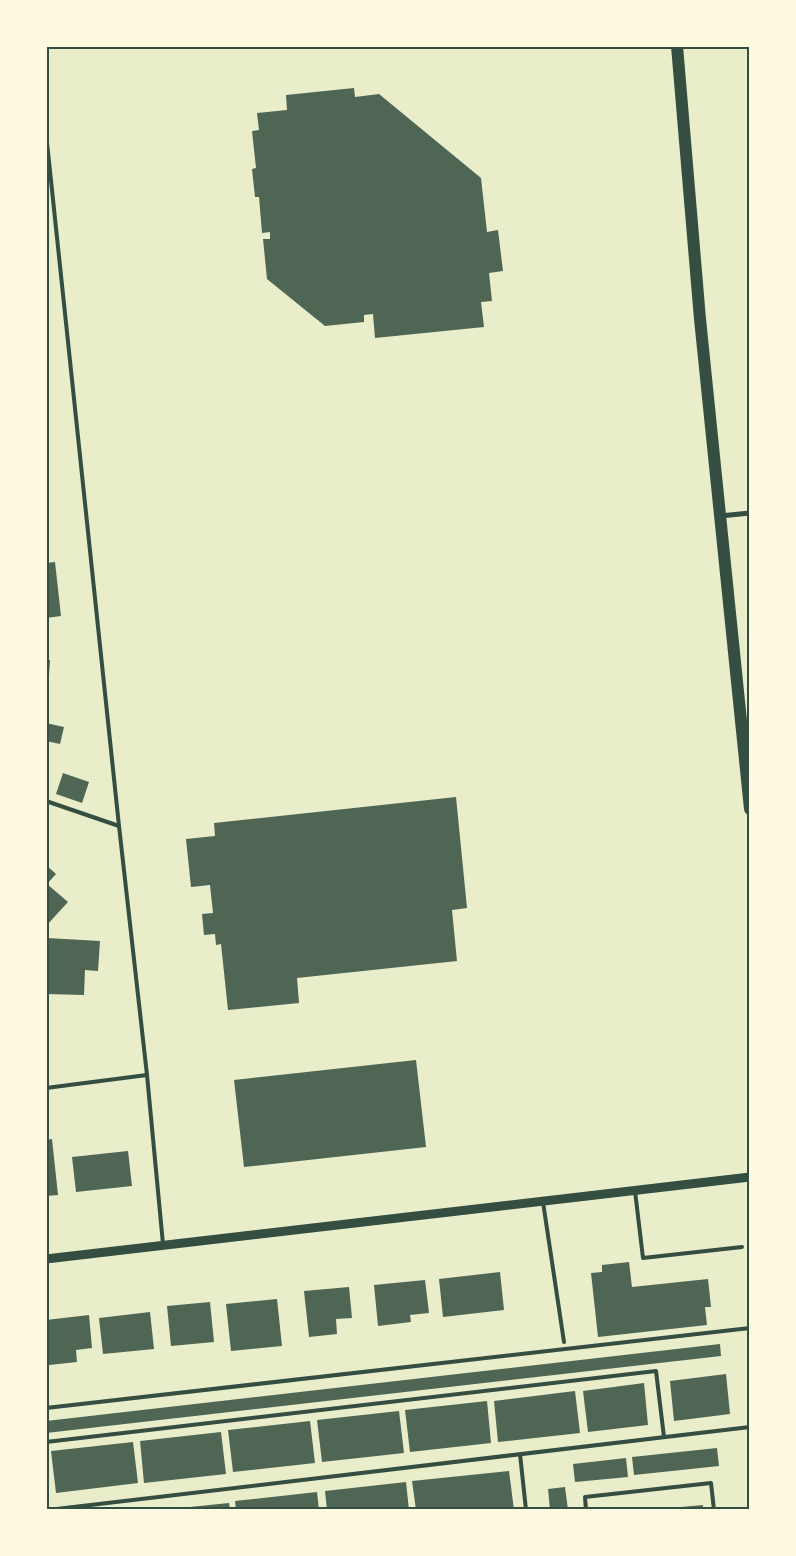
<svg xmlns="http://www.w3.org/2000/svg" width="796" height="1556" viewBox="0 0 796 1556" font-family="'PT Sans',sans-serif">
	<style>
		.building { fill: #4f6655 }
		.lines { fill: none; stroke-linecap: round; stroke-linejoin: round }
		.service { stroke: #344e41; stroke-width: 4 }
		.minor { stroke: #344e41; stroke-width: 5 }
		.tertiary { stroke: #344e41; stroke-width: 9 }
		.primary { stroke: #344e41; stroke-width: 12 }
		.neatline { fill: none; stroke: #344e41; stroke-width: 2 }
	</style>
	<rect width="100%" height="100%" fill="#e9edc9"/>
	<!-- building -->
	<g class="building">
		<polygon points="354,88 355,97 379,94 481,178 487,232 498,230 503,271 489,273 492,301 481,302 484,327 375,338 373,314 364,315 364,322 325,326 267,279 263,239 270,239 270,232 262,233 259,197 255,197 252,169 256,168 252,131 259,130 257,113 287,110 286,95"/>
		<polygon points="55,562 61,616 46,618 46,563"/>
		<polygon points="46,660 50,660 48,690 46,690"/>
		<polygon points="46,723 64,727 60,744 46,741"/>
		<polygon points="63,773 89,782 82,803 56,794"/>
		<polygon points="456,797 467,908 452,910 457,961 297,978 299,1003 228,1010 221,944 216,945 215,934 204,935 202,914 213,913 210,885 191,887 186,839 215,836 214,823"/>
		<polygon points="46,865 56,874 47,884 68,902 46,926"/>
		<polygon points="47,938 100,941 98,971 85,970 84,995 46,994"/>
		<polygon points="416,1060 426,1147 244,1167 234,1080"/>
		<polygon points="52,1139 58,1195 46,1196 46,1140"/>
		<polygon points="128,1151 132,1186 76,1192 72,1157"/>
		<polygon points="629,1262 632,1287 708,1279 711,1307 705,1307 707,1325 598,1337 591,1273 602,1272 602,1265"/>
		<polygon points="500,1272 504,1310 443,1317 439,1279"/>
		<polygon points="425,1280 429,1313 410,1315 411,1322 378,1326 374,1285"/>
		<polygon points="349,1287 352,1318 336,1319 337,1334 309,1337 304,1291"/>
		<polygon points="277,1299 282,1346 231,1351 226,1304"/>
		<polygon points="210,1302 214,1342 171,1346 167,1306"/>
		<polygon points="150,1312 154,1349 103,1354 99,1318"/>
		<polygon points="89,1315 92,1348 76,1350 77,1362 49,1365 46,1320"/>
		<polygon points="720,1344 721,1356 46,1433 46,1421"/>
		<polygon points="726,1374 730,1414 674,1421 670,1381"/>
		<polygon points="644,1383 648,1425 588,1432 583,1391"/>
		<polygon points="575,1391 580,1433 498,1442 494,1401"/>
		<polygon points="487,1401 491,1443 410,1452 405,1410"/>
		<polygon points="399,1411 404,1453 322,1462 317,1420"/>
		<polygon points="310,1421 315,1463 233,1472 228,1430"/>
		<polygon points="221,1432 226,1474 144,1483 140,1441"/>
		<polygon points="133,1442 138,1483 56,1493 51,1451"/>
		<polygon points="717,1448 719,1466 634,1475 632,1457"/>
		<polygon points="626,1458 628,1477 575,1482 573,1464"/>
		<polygon points="509,1471 514,1510 416,1510 412,1481"/>
		<polygon points="46,1481 49,1494 46,1494"/>
		<polygon points="406,1482 409,1510 327,1510 325,1491"/>
		<polygon points="565,1487 568,1510 550,1510 548,1489"/>
		<polygon points="317,1492 319,1510 236,1510 235,1501"/>
		<polygon points="229,1503 230,1510 180,1510 180,1508"/>
		<polygon points="703,1505 703,1510 670,1510 670,1508"/>
	</g>
	<g class="lines">
		<!-- service -->
		<g class="service">
			<polyline points="46,133 119,826 147,1075 163,1244"/>
			<polyline points="46,801 119,826"/>
			<polyline points="46,1088 147,1075"/>
			<polyline points="635,1191 643,1258 742,1247"/>
			<polyline points="543,1202 564,1342"/>
			<polyline points="46,1408 750,1328"/>
			<polyline points="46,1442 656,1371 664,1437"/>
			<polyline points="520,1454 526,1510"/>
			<polyline points="48,1510 750,1427"/>
			<polyline points="586,1510 585,1497 711,1483 714,1510"/>
		</g>
		<!-- minor -->
		<polyline class="minor" points="720,516 750,513"/>
		<!-- tertiary -->
		<polyline class="tertiary" points="46,1259 750,1177"/>
		<!-- primary -->
		<polyline class="primary" points="677,46 700,319 750,809"/>
	</g>
	<!-- border -->
	<rect width="796" height="1556" fill="none" stroke="#fefae0" stroke-width="95"/>
	<rect x="48" y="48" width="700" height="1460" class="neatline"/>
</svg>
